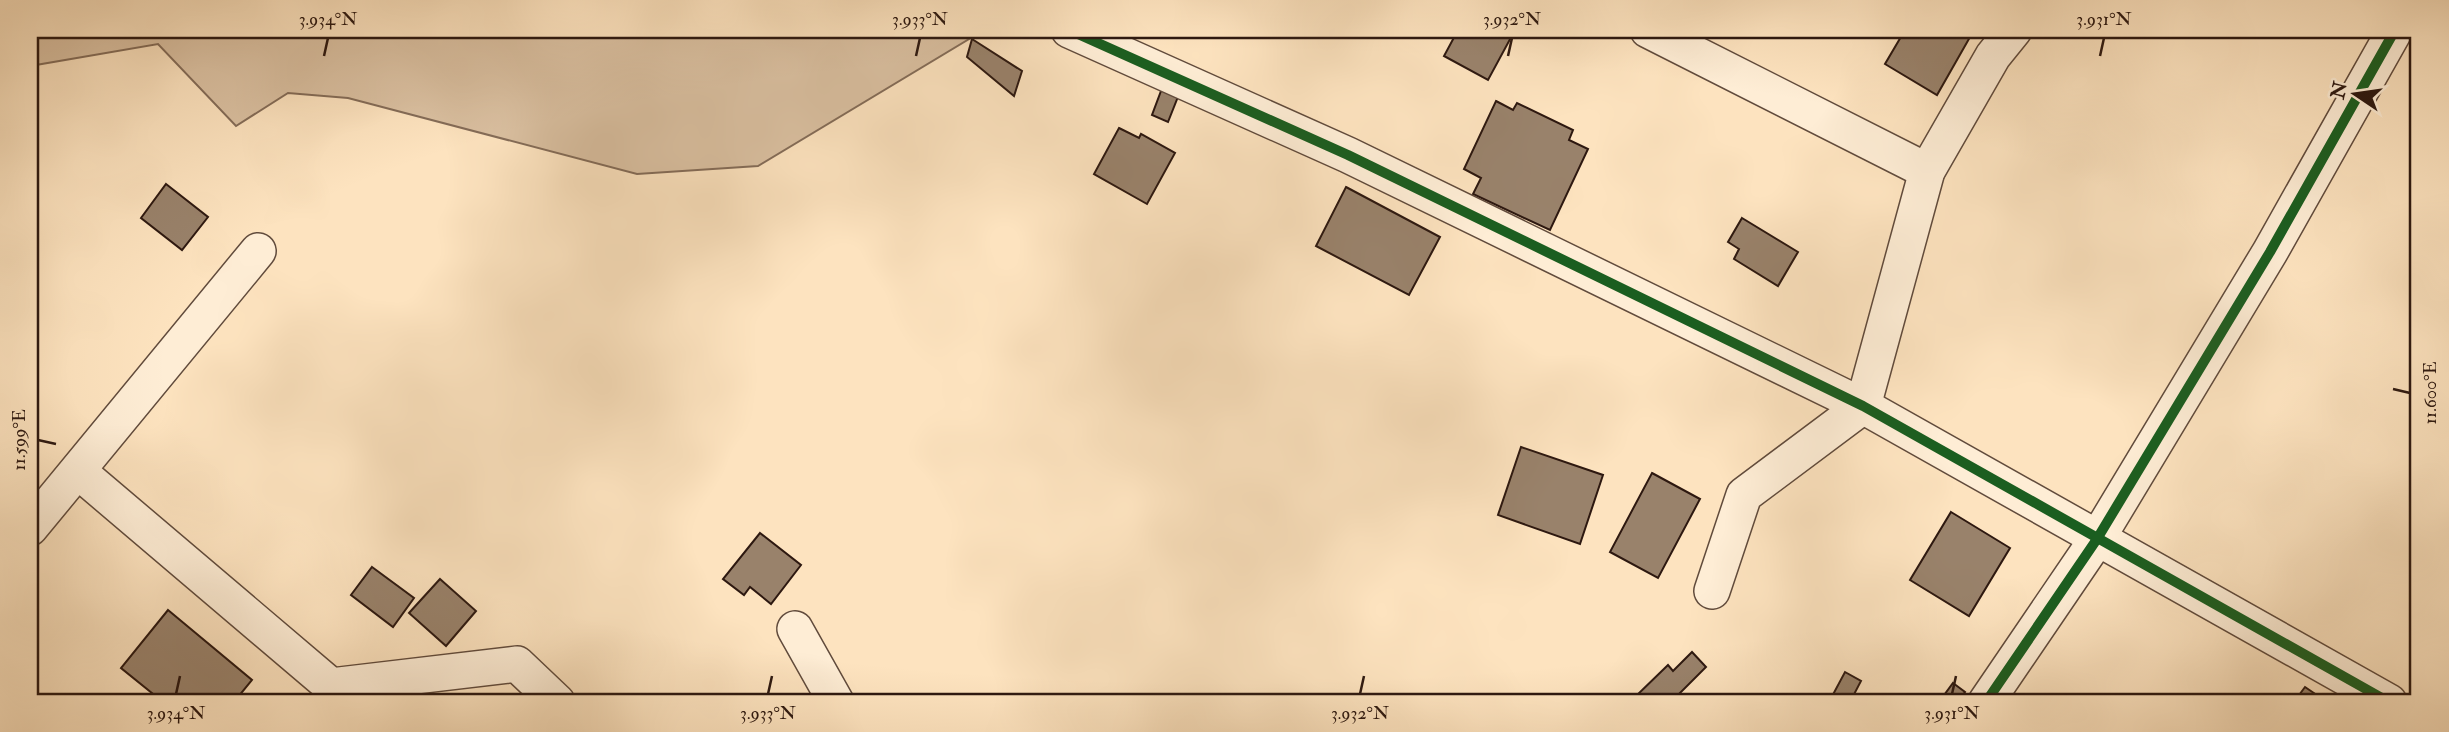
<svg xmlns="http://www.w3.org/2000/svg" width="2449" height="732" viewBox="0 0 2449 732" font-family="'IM FELL Double Pica',serif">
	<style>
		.green { fill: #dac0a1; stroke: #846c58; stroke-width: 2 }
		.building { fill: #99826b; stroke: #2d1810; stroke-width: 2 }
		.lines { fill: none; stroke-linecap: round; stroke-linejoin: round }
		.street-casing { stroke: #614b3c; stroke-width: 38 }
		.street { stroke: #feedd5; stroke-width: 35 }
		.cycleway-casing { stroke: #feedd5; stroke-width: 15 }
		.cycleway { stroke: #1b5e20; stroke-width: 10 }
		.ticks { fill: none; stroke: #2d1810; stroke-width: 2.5 }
		.neatline { fill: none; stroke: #2d1810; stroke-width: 2.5 }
		.ticks-label { font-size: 18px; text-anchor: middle; fill: #2d1810 }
	</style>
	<rect width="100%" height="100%" fill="#fde3bf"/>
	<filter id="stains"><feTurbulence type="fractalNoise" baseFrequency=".00286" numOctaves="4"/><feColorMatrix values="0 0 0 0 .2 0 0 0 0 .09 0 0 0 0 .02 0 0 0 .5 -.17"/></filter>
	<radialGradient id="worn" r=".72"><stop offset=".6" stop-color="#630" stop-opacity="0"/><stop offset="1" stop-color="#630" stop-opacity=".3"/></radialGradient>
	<!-- green -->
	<polygon class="green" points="30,30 984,30 758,166 637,174 348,98 288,93 236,126 158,44 30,66"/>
	<!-- building -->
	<g class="building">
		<polygon points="1458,30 1515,30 1488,80 1444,56"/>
		<polygon points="1905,30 1974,30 1937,95 1885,64"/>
		<polygon points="972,39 1022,71 1014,96 967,57"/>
		<polygon points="1164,83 1181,89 1168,122 1152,115"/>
		<polygon points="1496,101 1513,110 1517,103 1573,130 1569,140 1588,149 1550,230 1473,194 1481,178 1464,169"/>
		<polygon points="1119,128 1139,138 1141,134 1175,153 1147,204 1094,174"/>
		<polygon points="166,184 208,217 182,250 141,218"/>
		<polygon points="1346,187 1440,237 1409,295 1316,246"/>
		<polygon points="1742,218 1798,252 1778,286 1734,259 1739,249 1728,242"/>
		<polygon points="1521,447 1603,475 1580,544 1498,515"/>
		<polygon points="1652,473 1700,499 1658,578 1610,552"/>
		<polygon points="1951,512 2010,548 1969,616 1910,580"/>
		<polygon points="760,533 801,565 771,604 750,587 744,595 723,579"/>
		<polygon points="372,567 414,598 393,627 351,595"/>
		<polygon points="440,579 476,611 446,646 409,613"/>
		<polygon points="168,610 252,680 234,702 163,702 121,668"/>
		<polygon points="1692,652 1706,667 1671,702 1640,702 1635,697 1668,665 1673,671"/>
		<polygon points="1845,672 1861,681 1850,702 1829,702"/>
		<polygon points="1953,683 1965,692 1958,702 1939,702"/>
		<polygon points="2305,687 2327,702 2294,702"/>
	</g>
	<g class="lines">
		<defs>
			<g id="street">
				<polyline points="1069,30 1348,155 1863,406 2389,702"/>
				<polyline points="1648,30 1927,171"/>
				<polyline points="78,471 331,686 517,664 557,702"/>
				<polyline points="30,528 258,251"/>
				<polyline points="1712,591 1744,495 1863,406 1927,171 1993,56 2014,30"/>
				<polyline points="795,629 836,702"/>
				<polyline points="1986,702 2097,539 2270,252 2395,30"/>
			</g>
		</defs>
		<!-- street casing -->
		<use href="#street" class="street-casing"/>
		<!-- street -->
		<use href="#street" class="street"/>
		<defs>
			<g id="cycleway">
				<polyline points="1069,30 1348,155 1863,406 2389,702"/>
				<polyline points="1986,702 2097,539 2270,252 2395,30"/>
			</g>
		</defs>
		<!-- cycleway casing -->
		<use href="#cycleway" class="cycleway-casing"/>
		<!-- cycleway -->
		<use href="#cycleway" class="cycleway"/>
	</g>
	<!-- ticks -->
	<path class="ticks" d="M324,56L328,38M916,56L920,38M1508,56L1512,38M2100,56L2104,38M2393,389L2410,393M38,440L56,444M176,694L180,676M768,694L772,676M1360,694L1364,676M1952,694L1956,676"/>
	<!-- margin -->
	<rect width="2449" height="732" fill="none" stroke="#fde3bf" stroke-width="77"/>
	<!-- north arrow -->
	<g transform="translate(2355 94) rotate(283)" stroke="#feedd5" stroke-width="5" paint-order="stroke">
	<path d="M0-5L12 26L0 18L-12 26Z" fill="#2d1810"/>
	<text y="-10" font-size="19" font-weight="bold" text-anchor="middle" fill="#2d1810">N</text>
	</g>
	<rect x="38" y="38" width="2372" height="656" class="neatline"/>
	<g class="ticks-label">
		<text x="328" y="25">3.934°N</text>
		<text x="920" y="25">3.933°N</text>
		<text x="1512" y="25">3.932°N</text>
		<text x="2104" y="25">3.931°N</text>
		<text transform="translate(2430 393) rotate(-90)" y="6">11.600°E</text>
		<text transform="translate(19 440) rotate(-90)" y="6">11.599°E</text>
		<text x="176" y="719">3.934°N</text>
		<text x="768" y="719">3.933°N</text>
		<text x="1360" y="719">3.932°N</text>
		<text x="1952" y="719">3.931°N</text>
	</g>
	<rect width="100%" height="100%" filter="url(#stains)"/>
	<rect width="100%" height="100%" fill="url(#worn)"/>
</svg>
